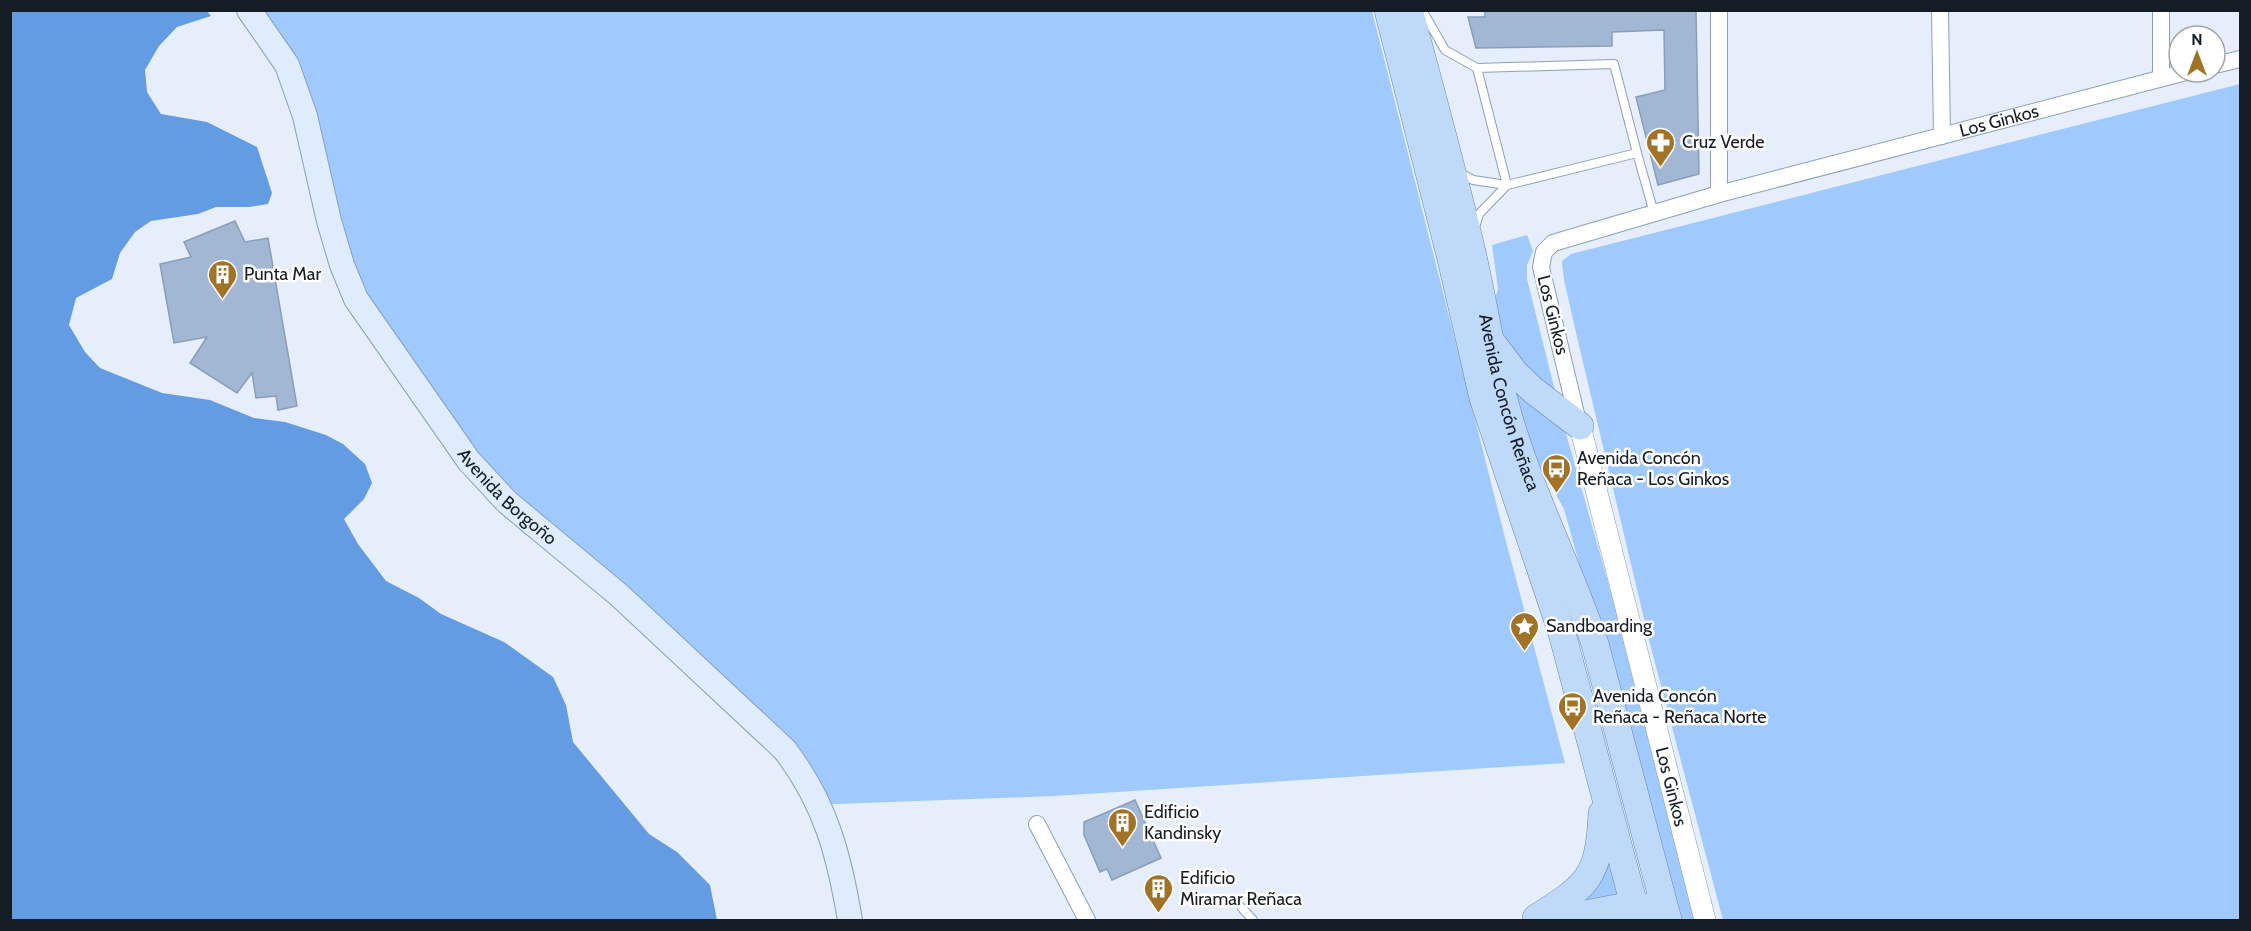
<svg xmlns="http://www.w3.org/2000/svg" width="2251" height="931" viewBox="0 0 2251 931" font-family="Cabin,sans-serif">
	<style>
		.green { fill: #a0c9fd }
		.water { fill: #649ce3 }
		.building { fill: #a2b7d3; stroke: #899eb9; stroke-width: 1.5 }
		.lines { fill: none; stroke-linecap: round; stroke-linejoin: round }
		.service-casing { stroke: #8ba0bc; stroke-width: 10 }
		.minor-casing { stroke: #8ba0bc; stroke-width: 18 }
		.tertiary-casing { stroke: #8ba0bc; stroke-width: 22 }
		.secondary-casing { stroke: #8ba0bc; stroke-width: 26 }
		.primary-casing { stroke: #6886ac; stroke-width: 28 }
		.service { stroke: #fff; stroke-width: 8 }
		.minor { stroke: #fff; stroke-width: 16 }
		.tertiary { stroke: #fff; stroke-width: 21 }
		.secondary { stroke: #dfecfc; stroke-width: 24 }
		.primary { stroke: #bfd9f8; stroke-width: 27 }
		.labels { text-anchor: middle; stroke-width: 5; stroke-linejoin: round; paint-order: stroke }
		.street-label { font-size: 18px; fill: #141c26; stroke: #fff }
		.poi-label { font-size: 18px; fill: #141c26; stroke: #fff; text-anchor: start }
	</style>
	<rect width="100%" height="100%" fill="#e5eefa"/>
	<!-- green -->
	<g class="green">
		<polygon points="255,11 1372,11 1504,534 1565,763 1055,796 810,805 797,785 770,753 613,602 521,531 500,510 370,335 312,164"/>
		<polygon points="2240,84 2240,920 1723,920 1650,644 1577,337 1564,280 1562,261 1571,254"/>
		<polygon points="1527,235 1533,251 1527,265 1527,279 1558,403 1502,348 1492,309 1498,289 1492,245"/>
		<polygon points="1508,378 1565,430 1619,621 1695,920 1678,920 1564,509 1532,451"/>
		<polygon points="1609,857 1621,896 1564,913"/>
	</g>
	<!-- water -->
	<polygon class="water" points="207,11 211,16 177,27 159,46 145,70 147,92 161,114 207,122 257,147 272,193 268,204 249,207 216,207 198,214 151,221 135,232 120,253 112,279 76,298 69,325 85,352 100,368 162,393 210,400 254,418 285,422 326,435 343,444 365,464 372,483 364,499 344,519 358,544 386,581 419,598 441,614 504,642 553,677 566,705 573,742 649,834 677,852 710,885 717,920 11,920 11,11"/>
	<!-- building -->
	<g class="building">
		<polygon points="1485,10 1696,10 1699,174 1658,185 1636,97 1665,90 1664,30 1612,32 1612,46 1476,48 1468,17 1485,17"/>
		<polygon points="235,221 245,242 268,238 297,406 278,410 276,396 256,398 252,373 237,393 190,363 207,337 174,343 160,264 191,257 184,242"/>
		<polygon points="1135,800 1161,858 1112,880 1107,869 1100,872 1084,835 1084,822"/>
	</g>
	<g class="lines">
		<defs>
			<g id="service">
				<polyline points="1422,10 1445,50 1477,68 1614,64 1637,153 1507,185 1477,68"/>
				<polyline points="1637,153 1654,213"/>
				<polyline points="1458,172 1473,180 1507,185"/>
				<polyline points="1475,227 1479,214 1507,185"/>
				<polyline points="1242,908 1253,920"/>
			</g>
			<g id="minor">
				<polyline points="1940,10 1942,136"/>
				<polyline points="2161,10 2161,78"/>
				<polyline points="2215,65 2240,59"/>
				<polyline points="1719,194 1719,10"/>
				<path id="s1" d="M1579,426L1541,267L1544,252L1553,243L1719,194L2186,72"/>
				<polyline points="1037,824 1087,920"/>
			</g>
			<g id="tertiary">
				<path id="s2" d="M1580,426L1705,920"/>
			</g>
			<g id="secondary">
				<path id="s3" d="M249,10L287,65L305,116L329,221L342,265L356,299L469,461L507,502L619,595L785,750C826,804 839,855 850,920"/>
			</g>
			<g id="primary">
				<polyline points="1388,10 1451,259 1483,398 1562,633 1638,920"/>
				<path id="s4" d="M1409,10C1431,91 1453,171 1472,252C1484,303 1491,356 1506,407C1528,488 1568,564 1595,644L1668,920"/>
				<polyline points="1494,345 1515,373 1534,391 1580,426"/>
				<path d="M1536,918C1588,885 1599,878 1602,813"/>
				<polyline points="1537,918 1569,917 1633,905 1650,908"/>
			</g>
		</defs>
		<!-- service casing -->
		<use href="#service" class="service-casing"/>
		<!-- minor casing -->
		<use href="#minor" class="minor-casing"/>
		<!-- tertiary casing -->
		<use href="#tertiary" class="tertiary-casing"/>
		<!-- secondary casing -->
		<use href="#secondary" class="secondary-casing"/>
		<!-- primary casing -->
		<use href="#primary" class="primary-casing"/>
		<!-- service -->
		<use href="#service" class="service"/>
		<!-- minor -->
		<use href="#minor" class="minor"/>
		<!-- tertiary -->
		<use href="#tertiary" class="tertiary"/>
		<!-- secondary -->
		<use href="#secondary" class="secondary"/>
		<!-- primary -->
		<use href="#primary" class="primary"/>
	</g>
	<!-- icons -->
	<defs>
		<symbol id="pharmacy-pin" viewBox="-11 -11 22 30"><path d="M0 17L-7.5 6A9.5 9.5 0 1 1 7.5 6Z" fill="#a27226" stroke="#fff"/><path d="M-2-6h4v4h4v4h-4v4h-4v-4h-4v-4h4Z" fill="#fff"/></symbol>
		<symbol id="building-pin" viewBox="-11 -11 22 30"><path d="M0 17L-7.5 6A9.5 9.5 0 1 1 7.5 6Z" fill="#a27226" stroke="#fff"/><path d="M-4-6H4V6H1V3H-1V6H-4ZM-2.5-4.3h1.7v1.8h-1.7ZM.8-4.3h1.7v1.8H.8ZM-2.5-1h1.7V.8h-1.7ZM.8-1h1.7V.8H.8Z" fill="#fff"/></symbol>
		<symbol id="bus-pin" viewBox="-11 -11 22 30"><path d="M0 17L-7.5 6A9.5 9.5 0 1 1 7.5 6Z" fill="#a27226" stroke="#fff"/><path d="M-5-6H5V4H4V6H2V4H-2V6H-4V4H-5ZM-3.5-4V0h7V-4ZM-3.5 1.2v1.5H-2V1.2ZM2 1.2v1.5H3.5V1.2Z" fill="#fff"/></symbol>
		<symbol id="sight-pin" viewBox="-11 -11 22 30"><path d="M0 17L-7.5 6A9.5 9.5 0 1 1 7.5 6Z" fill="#a27226" stroke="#fff"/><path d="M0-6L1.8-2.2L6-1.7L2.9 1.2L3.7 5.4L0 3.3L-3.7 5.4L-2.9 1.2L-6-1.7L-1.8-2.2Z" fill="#fff"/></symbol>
	</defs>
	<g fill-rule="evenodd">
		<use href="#pharmacy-pin" x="1644" y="126" width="33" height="45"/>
		<use href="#building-pin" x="206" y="258" width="33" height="45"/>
		<use href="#bus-pin" x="1540" y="452" width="33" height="45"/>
		<use href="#sight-pin" x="1508" y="610" width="33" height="45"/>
		<use href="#bus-pin" x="1556" y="690" width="33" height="45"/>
		<use href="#building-pin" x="1106" y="806" width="33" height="45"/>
		<use href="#building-pin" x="1142" y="872" width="33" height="45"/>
	</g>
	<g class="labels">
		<!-- street labels -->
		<g class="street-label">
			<text dy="6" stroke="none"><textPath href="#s1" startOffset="654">Los Ginkos</textPath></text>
			<text transform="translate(1553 315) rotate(76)" y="6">Los Ginkos</text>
			<text dy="6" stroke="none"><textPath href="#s4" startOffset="405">Avenida Concón Reñaca</textPath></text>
			<text dy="6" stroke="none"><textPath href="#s3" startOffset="561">Avenida Borgoño</textPath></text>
			<text dy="6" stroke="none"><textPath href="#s2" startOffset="372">Los Ginkos</textPath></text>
		</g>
		<!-- poi labels -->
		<g class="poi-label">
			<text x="1682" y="148">Cruz Verde</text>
			<text x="244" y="280">Punta Mar</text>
			<text x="1577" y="464">Avenida Concón<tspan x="1577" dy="21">Reñaca - Los Ginkos</tspan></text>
			<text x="1546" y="632">Sandboarding</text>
			<text x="1593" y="702">Avenida Concón<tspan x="1593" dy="21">Reñaca - Reñaca Norte</tspan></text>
			<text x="1144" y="818">Edificio<tspan x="1144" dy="21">Kandinsky</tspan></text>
			<text x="1180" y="884">Edificio<tspan x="1180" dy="21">Miramar Reñaca</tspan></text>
		</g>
	</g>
	<!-- border -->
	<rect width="2251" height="931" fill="none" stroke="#141c26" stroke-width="24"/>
	<!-- north arrow -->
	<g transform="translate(2197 54)"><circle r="28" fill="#ffffff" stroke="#a1a4a8" stroke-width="1.5"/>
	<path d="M0-4.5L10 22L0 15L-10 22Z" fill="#a27226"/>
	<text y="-9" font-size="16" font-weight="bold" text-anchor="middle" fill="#141c26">N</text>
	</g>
</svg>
